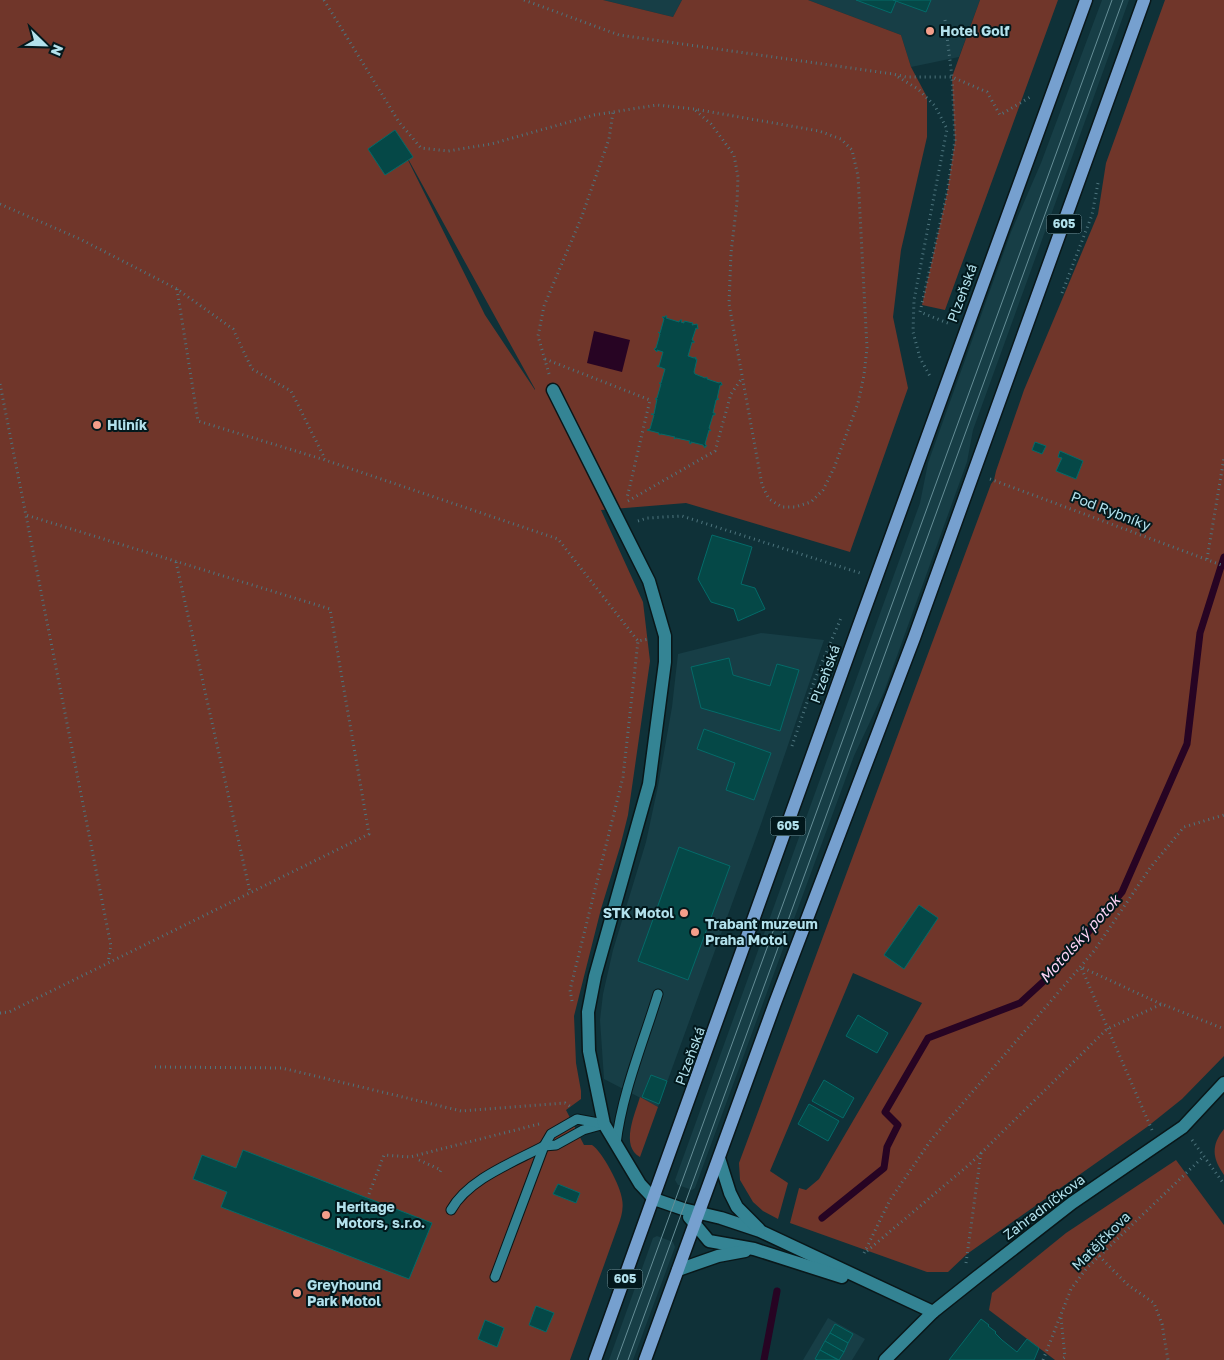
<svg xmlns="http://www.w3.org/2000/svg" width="1224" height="1360" viewBox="0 0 1224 1360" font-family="'Golos Text',sans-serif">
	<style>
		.built { fill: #173e46 }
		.green { fill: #70362a; fill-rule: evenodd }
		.water { fill: #270423 }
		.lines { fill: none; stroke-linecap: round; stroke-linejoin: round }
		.stream { stroke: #270423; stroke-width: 7 }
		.building { fill: #054847; stroke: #046b69 }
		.lane-casing { stroke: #091719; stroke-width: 11 }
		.street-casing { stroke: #091719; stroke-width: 15 }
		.primary-casing { stroke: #091719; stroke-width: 15 }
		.path { stroke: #4e757e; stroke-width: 3; stroke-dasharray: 1 4; stroke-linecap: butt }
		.lane { stroke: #348494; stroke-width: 9 }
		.street { stroke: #348494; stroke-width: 12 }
		.primary { stroke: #76a0cf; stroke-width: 12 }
		.tram { stroke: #658e97; stroke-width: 1 }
		.poi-dot { fill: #f49e8a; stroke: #02181c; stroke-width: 2 }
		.labels { text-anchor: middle; stroke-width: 4; stroke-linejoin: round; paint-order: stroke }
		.shield { fill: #02181c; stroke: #7da5ae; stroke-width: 1 }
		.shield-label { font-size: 12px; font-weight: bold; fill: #b2e1ec }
		.poi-label { font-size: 14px; font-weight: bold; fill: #b2e1ec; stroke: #02181c; text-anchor: start }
		.street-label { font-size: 14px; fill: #b2e1ec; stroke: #02181c }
		.water-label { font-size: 15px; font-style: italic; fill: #fcd3f4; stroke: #02181c }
	</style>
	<rect width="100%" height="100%" fill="#0f3138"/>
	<!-- built -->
	<g class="built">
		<polygon points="603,0 682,0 673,17"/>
		<polygon points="808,0 980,0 959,57 911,67 901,35"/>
		<polygon points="1102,0 1129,0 973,430 967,462 884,692 854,756 695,1188 692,1190 678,1185 675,1180 920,503 928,463 1011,232 1041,163"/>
		<polygon points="761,633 824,640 761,824 658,1107 604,1079 600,1020 603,994 613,950 646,842 658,786 672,707 678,654"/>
		<polygon points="657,1236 673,1242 675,1247 633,1360 609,1360 653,1238"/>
		<polygon points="828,1318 865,1339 852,1360 803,1360"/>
	</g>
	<!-- green -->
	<g class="green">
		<path d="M0,0H603L673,17L682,0H808L901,35L911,67L927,97V137L901,250L893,317L908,388L850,552L686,503L601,510L643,602L650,661L628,815L620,847L601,909L574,1016L576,1063L581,1091V1099L566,1110L584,1145H592C602,1151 621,1187 622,1199C624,1209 621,1218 618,1226L570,1360H0ZM401,146L535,389V390L485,315Z"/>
		<polygon points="980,0 1058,0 945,310 922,305 947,193 955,141 952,77"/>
		<path d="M1165,0H1224V1056L1182,1099L1147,1127L967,1254L948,1272H927L790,1223L799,1188L806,1190L819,1179L922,1003L853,973L770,1171L788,1183L778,1219L763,1211L753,1202L740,1180L739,1163L991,484L994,480L996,471L1024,390L1098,214L1106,163ZM1058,457L1083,461L1076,479L1057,471L1062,458Z"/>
		<path d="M640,1097L658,1107L640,1157C620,1146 635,1114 640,1097Z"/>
		<path d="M1224,1129V1175C1212,1158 1211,1145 1224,1129Z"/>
		<polygon points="1176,1160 1224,1225 1224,1360 1055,1360 989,1310 992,1293 1066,1233"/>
	</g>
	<!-- water -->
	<polygon class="water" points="594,331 630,340 622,372 587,363"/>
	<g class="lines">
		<!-- stream -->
		<g class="stream">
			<polyline points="822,1218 884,1168 887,1147 898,1125 885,1112 928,1038 1020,1003 1057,969 1122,892 1187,744 1200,633 1224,557"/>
			<polyline points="764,1360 777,1291"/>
		</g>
	</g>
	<!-- building -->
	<g class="building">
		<polygon points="856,0 893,0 896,1 891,13"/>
		<polygon points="893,0 931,0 926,12"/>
		<polygon points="395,130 413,157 385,175 368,149"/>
		<polygon points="665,316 667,316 666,318 679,322 680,320 682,320 681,322 684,323 684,321 693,323 692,325 697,324 698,329 696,328 692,340 694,341 694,343 692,342 688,356 694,358 696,357 695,359 697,359 694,372 695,374 705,378 707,377 707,379 719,383 721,382 721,383 722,384 722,385 720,385 717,399 719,399 716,400 713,413 715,413 715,415 713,415 709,428 711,431 709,430 705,444 707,446 705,446 705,448 703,445 691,442 691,444 689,443 690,441 676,438 674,439 675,437 661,434 659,435 659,433 647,430 650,429 654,415 651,414 654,414 657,399 655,399 657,398 661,384 659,383 661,383 665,369 657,366 659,366 663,352 657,350 657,352 654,349 656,348 660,334 658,332 660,333 664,319 662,317 665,317"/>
		<polygon points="1035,442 1046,446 1042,454 1032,450"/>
		<polygon points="1060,451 1083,461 1076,479 1056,471 1062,458 1058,457"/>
		<polygon points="712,535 752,547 741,584 755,588 765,609 738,621 734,609 711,602 698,579"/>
		<polygon points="729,658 733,675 770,686 777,664 799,670 780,731 701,708 691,667"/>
		<polygon points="704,729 771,753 754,800 726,790 735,763 697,749"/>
		<polygon points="679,847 730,866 688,980 638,961"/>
		<polygon points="919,905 938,918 904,969 884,955"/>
		<polygon points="858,1015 888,1033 877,1053 846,1036"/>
		<polygon points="651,1075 667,1081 659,1104 642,1097"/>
		<polygon points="824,1080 854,1098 843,1118 812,1101"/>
		<polygon points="809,1104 839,1121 828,1141 798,1124"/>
		<polygon points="243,1150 432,1223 409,1279 221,1207 227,1192 193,1179 202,1155 236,1168"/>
		<polygon points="558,1184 580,1193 576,1203 553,1194"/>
		<polygon points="536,1306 554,1313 546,1332 529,1325"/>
		<polygon points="981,1319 989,1325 988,1326 996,1332 995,1333 1002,1340 1017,1352 1027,1339 1039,1348 1034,1360 949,1360"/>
		<polygon points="485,1320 504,1328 497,1347 478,1339"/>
		<polygon points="835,1324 853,1334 848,1343 830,1333"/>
		<polygon points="830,1333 848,1343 844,1352 825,1341"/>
		<polygon points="825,1341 844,1352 839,1360 820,1350"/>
		<polygon points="820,1350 838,1360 818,1360 815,1359"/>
	</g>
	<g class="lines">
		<defs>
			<g id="lane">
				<path d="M616,1144C622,1093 643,1043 658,994"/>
				<path d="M451,1210C468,1179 514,1162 544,1146L556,1145L583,1130L601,1125"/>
				<polyline points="495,1277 544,1146 551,1134 577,1119 604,1124"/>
			</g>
			<g id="street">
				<polyline points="553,390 649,581 665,636 665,662 649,784 595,976 588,1012 589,1051 604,1124 640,1184 654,1199 683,1209 721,1218 760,1231 933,1312"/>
				<polyline points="719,1158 730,1193 737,1207 759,1229"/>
				<polyline points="689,1217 709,1241 754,1249 842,1277"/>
				<polyline points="678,1270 718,1256 745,1251"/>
				<polyline points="885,1360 933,1312 977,1277 1072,1203 1183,1127 1224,1083"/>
			</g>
			<g id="primary">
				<path d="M595,1360C759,907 919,452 1086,0"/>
				<polyline points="645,1360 775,1003 914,638 1144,0"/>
			</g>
		</defs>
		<!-- lane casing -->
		<use href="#lane" class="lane-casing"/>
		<!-- street casing -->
		<use href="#street" class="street-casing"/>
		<!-- primary casing -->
		<use href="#primary" class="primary-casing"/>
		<!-- path -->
		<g class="path">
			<polyline points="324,0 399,122 421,148 448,151 491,144 594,115 657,105 694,109 819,131 841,139 852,150 858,176 867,348 864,375 858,403 834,468 823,490 811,502 795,507 782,507 769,499 762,485 729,304 731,253 737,202 738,177 734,155 711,124 694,109"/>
			<polyline points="524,0 619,35 893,74 906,77 952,77 987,92 1000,115 1032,96"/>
			<polyline points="945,20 952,77 955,140 947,193 920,312 950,324"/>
			<polyline points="898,77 918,89 935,106 947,129 914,300 913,332 920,358 931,378"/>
			<polyline points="0,204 80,239 177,289 233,329 252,369 291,391 325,459"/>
			<polyline points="177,289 198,421 325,460 558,539 638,641"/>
			<polyline points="1062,293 1092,215 1098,183"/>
			<polyline points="545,359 650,400 627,498"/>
			<polyline points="549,374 538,336 544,306 582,216 609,139 613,112"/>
			<polyline points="0,384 111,946 108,962"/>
			<polyline points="990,479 1224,566"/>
			<polyline points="628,501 715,451 731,394 742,378"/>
			<polyline points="638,521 647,518 682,516 860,573"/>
			<polyline points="1207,559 1224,458"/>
			<polyline points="176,562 250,892"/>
			<polyline points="792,746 815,679 841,618"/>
			<polyline points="572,1001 570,990 623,777 638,641 649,639"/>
			<polyline points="0,1013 9,1012 369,834 330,609 26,515"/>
			<polyline points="155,1067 282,1068 461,1111 565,1103 571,1107"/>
			<polyline points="1152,1130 1081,967 1161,1004"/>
			<polyline points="1192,1140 1224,1184"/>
			<polyline points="419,1160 441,1170 439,1174"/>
			<polyline points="369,1194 384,1155 410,1157 539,1124"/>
			<polyline points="867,1251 971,1163 1107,1029 1162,1004 1224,1029"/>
			<polyline points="864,1253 890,1200 931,1140 1094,951 1150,868 1184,827 1224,815"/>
			<polyline points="1099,1256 1128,1285 1154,1303 1162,1324 1168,1360"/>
			<polyline points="966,1263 981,1153"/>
			<polyline points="1061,1318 1065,1357 1061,1360"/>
			<polyline points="1043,1360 1071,1289 1086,1269 1204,1156"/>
		</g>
		<!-- lane -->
		<use href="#lane" class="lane"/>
		<!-- street -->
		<use href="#street" class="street"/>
		<!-- primary -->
		<use href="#primary" class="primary"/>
		<!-- tram -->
		<g class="tram">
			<polyline points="617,1360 1112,0"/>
			<polyline points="628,1360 1123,0"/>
		</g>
	</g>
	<!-- markers -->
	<g class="poi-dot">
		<circle cx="930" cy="31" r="5"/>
		<circle cx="97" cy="425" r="5"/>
		<circle cx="684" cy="913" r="5"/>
		<circle cx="695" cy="932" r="5"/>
		<circle cx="326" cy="1215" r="5"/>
		<circle cx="297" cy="1293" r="5"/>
	</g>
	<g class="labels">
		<!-- shield labels -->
		<g class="shield">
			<rect x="1046.5" y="214.5" width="35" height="19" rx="4"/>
			<rect x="770.5" y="816.5" width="35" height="19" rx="4"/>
			<rect x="607.5" y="1269.5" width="35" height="19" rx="4"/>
		</g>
		<g class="shield-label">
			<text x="1064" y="228">605</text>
			<text x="788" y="830">605</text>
			<text x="625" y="1283">605</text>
		</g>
		<!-- poi labels -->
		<g class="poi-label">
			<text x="940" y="36">Hotel Golf</text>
			<text x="107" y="430">Hliník</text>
			<text x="674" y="918" text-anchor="end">STK Motol</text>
			<text x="705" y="929">Trabant muzeum<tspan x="705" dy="16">Praha Motol</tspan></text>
			<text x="336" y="1212">Heritage<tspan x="336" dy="16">Motors, s.r.o.</tspan></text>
			<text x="307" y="1290">Greyhound<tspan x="307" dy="16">Park Motol</tspan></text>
		</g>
		<!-- street labels -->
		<g class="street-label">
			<text transform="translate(962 293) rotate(-70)" y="5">Plzeňská</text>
			<text transform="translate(1111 511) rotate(21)" y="5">Pod Rybníky</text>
			<text transform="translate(825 674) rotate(-70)" y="5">Plzeňská</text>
			<text transform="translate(690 1056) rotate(-70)" y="5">Plzeňská</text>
			<text transform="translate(1044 1207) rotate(-37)" y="5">Zahradníčkova</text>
			<text transform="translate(1101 1241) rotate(-45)" y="5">Matějčkova</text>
		</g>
		<!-- water labels -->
		<g class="water-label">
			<text transform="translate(1080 939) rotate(-48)" y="5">Motolský potok</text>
		</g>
	</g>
	<!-- north arrow -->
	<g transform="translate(45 45) rotate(113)" stroke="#02181c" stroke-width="4" paint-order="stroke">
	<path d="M0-4L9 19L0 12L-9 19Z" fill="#b2e1ec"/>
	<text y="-8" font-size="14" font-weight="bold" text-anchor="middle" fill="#b2e1ec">N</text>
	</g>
</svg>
